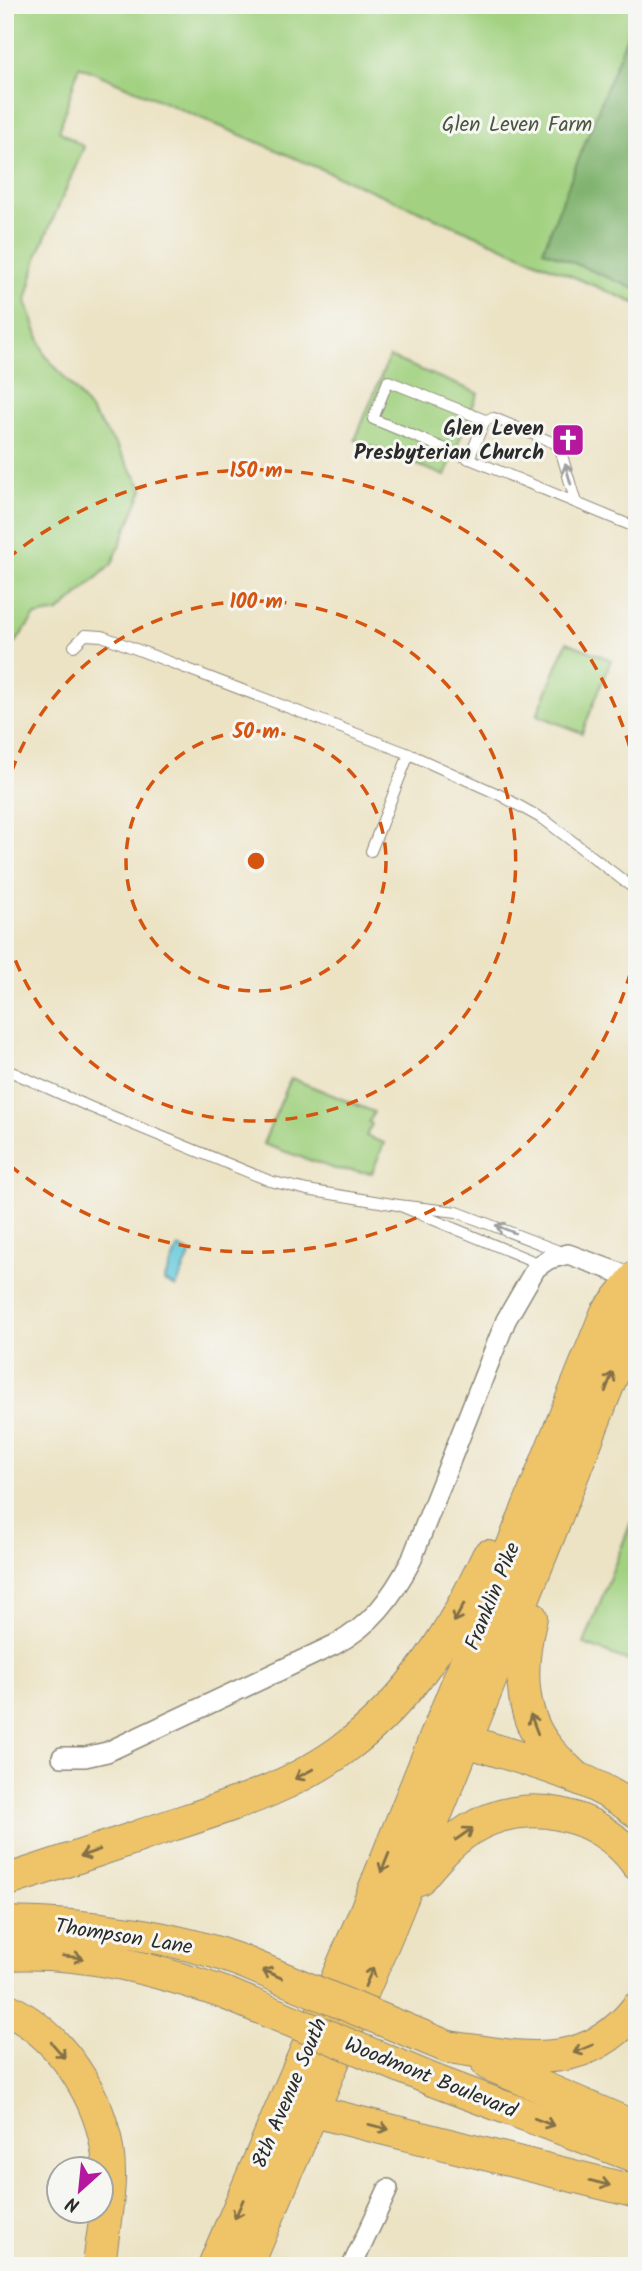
<svg xmlns="http://www.w3.org/2000/svg" width="642" height="2271" viewBox="0 0 642 2271" font-family="Kalam,sans-serif">
	<style>
		.green { fill: #a2d281; stroke: #667e56; stroke-width: 2 }
		.forest { fill: #81b46f; stroke: #56704d; stroke-width: 2 }
		.water { fill: #5ec7da; stroke: #447982; stroke-width: 2 }
		.lines { fill: none; stroke-linecap: round; stroke-linejoin: round }
		.service-casing { stroke: #8c8778; stroke-width: 12 }
		.minor-casing { stroke: #8c8778; stroke-width: 22 }
		.primary-casing { stroke: #8c8778; stroke-width: 34 }
		.service { stroke: #fff; stroke-width: 10 }
		.minor { stroke: #fff; stroke-width: 19 }
		.primary { stroke: #efc469; stroke-width: 32 }
		.primary-bridge-casing { stroke: #8c8778; stroke-width: 34; stroke-linecap: butt }
		.primary-bridge { stroke: #efc469; stroke-width: 32 }
		.oneway { stroke: #a0a0a0 }
		.oneway2 { stroke: #837047 }
		.ring { fill: none; stroke: #d5540f; stroke-width: 3.5; stroke-dasharray: 12 9 }
		.labels { text-anchor: middle; stroke-width: 6; stroke-linejoin: round; paint-order: stroke }
		.park-label { font-size: 21px; fill: #495540; stroke: #f6f6f2 }
		.poi-label { font-size: 21px; font-weight: bold; fill: #2b2b2b; stroke: #f6f6f2; text-anchor: end }
		.street-label { font-size: 21px; fill: #2b2b2b; stroke: #f6f6f2 }
		.centre { fill: #d5540f; stroke: #f6f6f2; stroke-width: 3.5 }
		.ring-label { font-size: 21px; text-anchor: middle; font-weight: bold; fill: #d5540f; stroke: #f6f6f2; stroke-width: 6; stroke-linejoin: round; paint-order: stroke }
	</style>
	<rect width="100%" height="100%" fill="#f6f6f2"/>
	<filter id="ink" filterUnits="userSpaceOnUse"><feTurbulence type="fractalNoise" baseFrequency=".0143" numOctaves="2"/><feDisplacementMap in="SourceGraphic" scale="14" xChannelSelector="R" yChannelSelector="G"/><feConvolveMatrix kernelMatrix="1 2 1 2 8 2 1 2 1" color-interpolation-filters="sRGB"/></filter>
	<filter id="wash" filterUnits="userSpaceOnUse"><feTurbulence type="fractalNoise" baseFrequency=".00686" numOctaves="4" result="noise"/><feDisplacementMap in="SourceGraphic" scale="28" xChannelSelector="R" yChannelSelector="G"/><feGaussianBlur stdDeviation="1.57" result="paint"/><feColorMatrix in="noise" values="0 0 0 0 0 0 0 0 0 0 0 0 0 0 0 0 0 1.4 0 .05"/><feComposite in="paint" operator="in"/></filter>
	<g filter="url(#wash)">
		<rect width="100%" height="100%" fill="#ece3c4"/>
		<!-- green -->
		<g class="green">
			<polygon points="5,5 637,5 637,304 79,66 59,131 84,147 38,254 26,301 45,355 76,391 115,444 143,489 112,564 59,612 35,616 12,647 11,665 5,677"/>
			<polygon points="389,357 478,393 445,476 355,440"/>
			<polygon points="567,642 611,660 582,733 537,715"/>
			<polygon points="291,1078 374,1112 369,1122 372,1124 366,1136 384,1143 372,1173 335,1169 263,1144"/>
			<polygon points="637,1507 637,1664 584,1644"/>
		</g>
		<!-- forest -->
		<polygon class="forest" points="637,10 637,290 543,250"/>
		<!-- water -->
		<polygon class="water" points="178,1247 191,1253 176,1287 164,1281"/>
	</g>
	<g filter="url(#ink)">
		<g class="lines">
			<defs>
				<g id="service">
					<polyline points="469,459 485,420"/>
					<polyline points="576,503 559,445 494,418 485,420 388,381 373,419 637,528"/>
					<polyline points="74,646 85,635 102,636 409,754 500,795 546,821 637,891"/>
					<polyline points="371,851 409,754"/>
					<polyline points="5,1069 90,1107 270,1181 307,1190 398,1205"/>
					<polyline points="540,1264 398,1205 457,1212 564,1253"/>
				</g>
				<g id="minor">
					<path d="M62,1757H85L107,1752L334,1645C371,1626 392,1597 411,1561L506,1320L536,1268L549,1259L568,1254L636,1279"/>
					<polyline points="352,2266 388,2189"/>
				</g>
				<g id="primary">
					<path d="M531,1617C520,1660 517,1713 548,1749C556,1759 566,1768 575,1777"/>
					<path d="M448,1735C511,1757 584,1770 637,1812"/>
					<path d="M419,1879C434,1861 449,1843 469,1830C524,1795 599,1811 637,1864"/>
					<path d="M5,1881C61,1863 116,1844 172,1825C233,1805 295,1786 346,1747C412,1698 453,1630 488,1556"/>
					<path d="M5,1923C85,1924 166,1933 241,1961"/>
					<path d="M5,1954C83,1950 155,1969 227,1994"/>
					<path d="M5,2008C67,2038 111,2111 109,2180C108,2208 102,2237 99,2266"/>
					<path d="M448,2047C521,2057 585,2075 637,2008"/>
					<polyline points="488,2064 637,2128"/>
					<polyline points="435,2081 637,2157"/>
					<polyline points="296,2104 313,2111 637,2192"/>
					<polyline points="214,2266 362,1920 606,1314 637,1276"/>
					<polyline points="247,2266 391,1925 549,1535 633,1322 636,1279"/>
				</g>
			</defs>
			<!-- service casing -->
			<use href="#service" class="service-casing"/>
			<!-- minor casing -->
			<use href="#minor" class="minor-casing"/>
			<!-- primary casing -->
			<use href="#primary" class="primary-casing"/>
			<!-- service -->
			<use href="#service" class="service"/>
			<!-- minor -->
			<use href="#minor" class="minor"/>
			<!-- primary -->
			<use href="#primary" class="primary"/>
			<defs>
				<g id="primary-bridge">
					<polyline points="241,1961 448,2047"/>
					<polyline points="227,1994 435,2081"/>
				</g>
			</defs>
			<!-- primary-bridge casing -->
			<use href="#primary-bridge" class="primary-bridge-casing"/>
			<!-- primary-bridge -->
			<use href="#primary-bridge" class="primary-bridge"/>
		</g>
		<!-- one-way arrows -->
		<defs><path id="oneway-shaft" d="M-6 0H5M1.5-3L5.5 0L1.5 3" fill="none" stroke-width="1.6" stroke-linecap="round" stroke-linejoin="round" transform="scale(1.75)"/></defs>
		<g class="oneway">
			<use href="#oneway-shaft" transform="translate(568 474) rotate(-106)"/>
			<use href="#oneway-shaft" transform="translate(505 1229) rotate(-158)"/>
		</g>
		<g class="oneway2">
			<use href="#oneway-shaft" transform="translate(609 1382) rotate(-69)"/>
			<use href="#oneway-shaft" transform="translate(459 1613) rotate(118)"/>
			<use href="#oneway-shaft" transform="translate(534 1724) rotate(-111)"/>
			<use href="#oneway-shaft" transform="translate(304 1774) rotate(152)"/>
			<use href="#oneway-shaft" transform="translate(464 1834) rotate(-35)"/>
			<use href="#oneway-shaft" transform="translate(90 1853) rotate(161)"/>
			<use href="#oneway-shaft" transform="translate(385 1863) rotate(112)"/>
			<use href="#oneway-shaft" transform="translate(73 1957) rotate(6)"/>
			<use href="#oneway-shaft" transform="translate(272 1974) rotate(-157)"/>
			<use href="#oneway-shaft" transform="translate(369 1977) rotate(-67)"/>
			<use href="#oneway-shaft" transform="translate(583 2049) rotate(158)"/>
			<use href="#oneway-shaft" transform="translate(58 2050) rotate(49)"/>
			<use href="#oneway-shaft" transform="translate(544 2122) rotate(21)"/>
			<use href="#oneway-shaft" transform="translate(379 2127) rotate(14)"/>
			<use href="#oneway-shaft" transform="translate(600 2183) rotate(14)"/>
			<use href="#oneway-shaft" transform="translate(239 2209) rotate(114)"/>
		</g>
	</g>
	<!-- distance rings -->
	<g class="ring">
		<circle cx="256" cy="861" r="130"/>
		<path d="M5 792A260 260 0 1 1 5 930"/>
		<path d="M636 952A391 391 0 0 1 7 1163M7 559A391 391 0 0 1 636 770"/>
	</g>
	<!-- icons -->
	<defs>
		<symbol id="church-square" viewBox="-11 -11 22 22"><rect x="-9" y="-9" width="18" height="18" rx="4" fill="#b5179e" stroke="#f6f6f2"/><path d="M-1.2-6h2.4v3.5h3.3v2.4h-3.3V6h-2.4V-.1h-3.3v-2.4h3.3Z" fill="#fff"/></symbol>
	</defs>
	<g fill-rule="evenodd">
		<use href="#church-square" x="549" y="421" width="38" height="38"/>
	</g>
	<g class="labels">
		<!-- park labels -->
		<g class="park-label">
			<text x="517" y="131">Glen Leven Farm</text>
		</g>
		<!-- poi labels -->
		<g class="poi-label">
			<text x="544" y="435">Glen Leven<tspan x="544" dy="24">Presbyterian Church</tspan></text>
		</g>
		<!-- street labels -->
		<g class="street-label">
			<text transform="translate(492 1596) rotate(-68)" y="7">Franklin Pike</text>
			<text transform="translate(124 1936) rotate(9)" y="7">Thompson Lane</text>
			<text transform="translate(431 2077) rotate(22)" y="7">Woodmont Boulevard</text>
			<text transform="translate(289 2093) rotate(-67)" y="7">8th Avenue South</text>
		</g>
	</g>
	<circle cx="256" cy="861" r="10" class="centre"/>
	<g class="ring-label">
		<text x="256" y="477">150 m</text>
		<text x="256" y="608">100 m</text>
		<text x="256" y="738">50 m</text>
	</g>
	<!-- margin -->
	<rect width="642" height="2271" fill="none" stroke="#f6f6f2" stroke-width="28"/>
	<!-- north arrow -->
	<g transform="translate(80 2190) rotate(207)"><circle r="33" fill="#f6f6f2" stroke="#a5a5a2" stroke-width="2"/>
	<path d="M0-5L12 26L0 18L-12 26Z" fill="#b5179e"/>
	<text y="-10" font-size="19" font-weight="bold" text-anchor="middle" fill="#2b2b2b">N</text>
	</g>
</svg>
